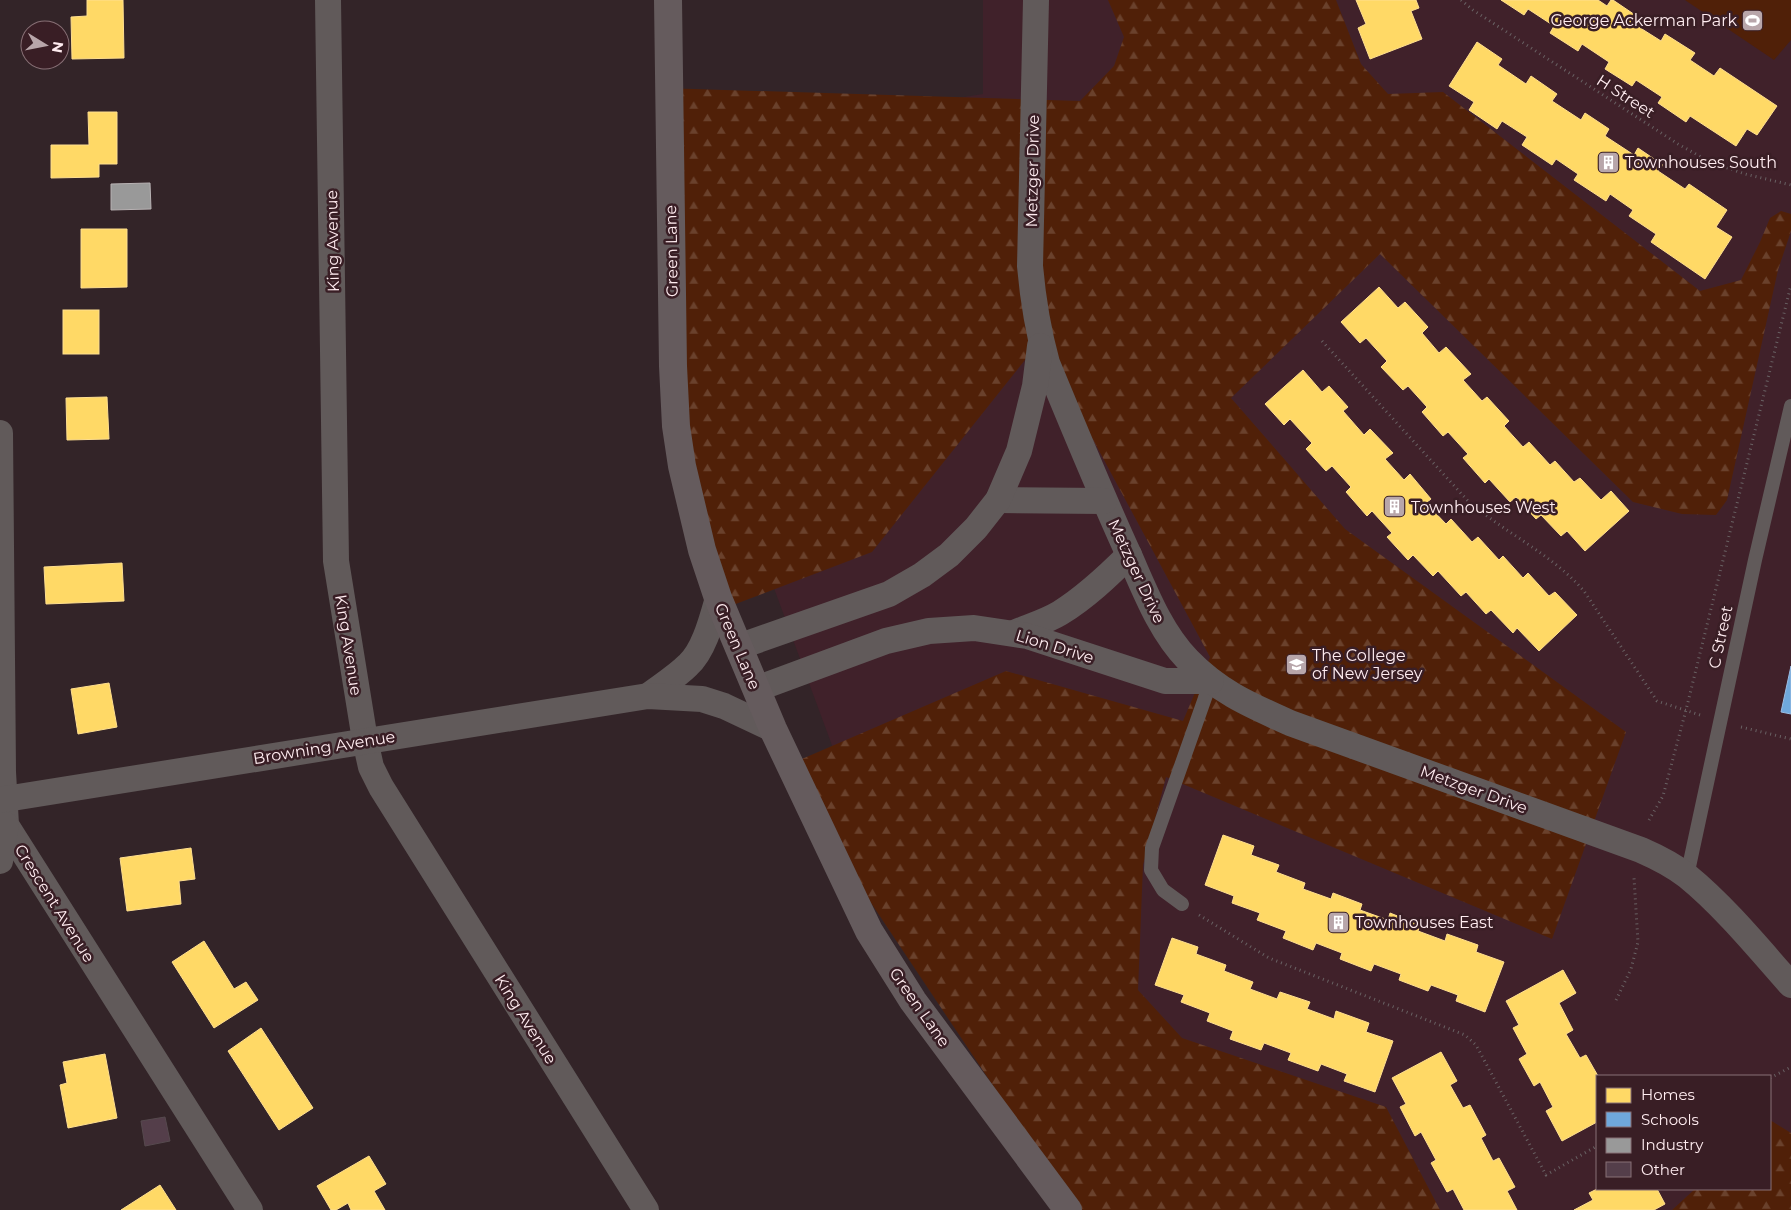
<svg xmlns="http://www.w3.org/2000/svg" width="1791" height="1210" viewBox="0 0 1791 1210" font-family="Montserrat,sans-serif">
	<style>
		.built { fill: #40212a; fill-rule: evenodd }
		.forest { fill: url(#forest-firs) }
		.park { fill: #502008 }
		.homes { fill: #ffd966; stroke: #ffdf8f }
		.schools { fill: #6fa8dc; stroke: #9abce2 }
		.industry { fill: #999; stroke: #b8b2b3 }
		.building { fill: #543e4a; stroke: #56494e }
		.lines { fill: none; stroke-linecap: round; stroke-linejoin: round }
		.path { stroke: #696264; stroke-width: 3; stroke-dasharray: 1 4; stroke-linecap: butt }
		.lane { stroke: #615a5a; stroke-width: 14 }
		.street { stroke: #615a5a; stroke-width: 26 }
		.secondary { stroke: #655b5d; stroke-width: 28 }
		.labels { text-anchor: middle; stroke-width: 5; stroke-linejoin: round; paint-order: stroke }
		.poi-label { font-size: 16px; fill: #ffecf0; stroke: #391e25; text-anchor: start }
		.street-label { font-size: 16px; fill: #ffecf0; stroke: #391e25 }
	</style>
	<defs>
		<pattern id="forest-firs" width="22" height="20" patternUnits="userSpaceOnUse" patternTransform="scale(1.25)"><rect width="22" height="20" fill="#502008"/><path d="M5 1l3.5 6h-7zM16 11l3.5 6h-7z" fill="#6a412c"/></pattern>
	</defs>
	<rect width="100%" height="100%" fill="#332428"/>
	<!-- built -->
	<path class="built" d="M983,0H1791V1210H1158L857,813L747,515L719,136L983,94ZM1597,1076H1770V1189H1597Z"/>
	<!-- forest -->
	<g class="forest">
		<polygon points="1108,0 1336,0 1361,64 1388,94 1443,92 1700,291 1741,280 1760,242 1770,218 1781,211 1791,214 1791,231 1778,270 1727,500 1716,515 1682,514 1633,502 1380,254 1231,398 1345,529 1626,732 1552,939 1166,777 1143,865 1138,990 1182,1038 1386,1107 1440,1210 1076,1210 781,768 1006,671 1183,721 1210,657 1040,341 872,552 712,613 675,467 662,88 1080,101 1114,66 1124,37"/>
		<polygon points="1770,1120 1791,1133 1791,1210 1672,1210 1695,1189 1770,1189"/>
	</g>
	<!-- park -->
	<polygon class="park" points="1685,0 1791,0 1791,40 1774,60"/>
	<!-- homes -->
	<g class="homes">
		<polygon points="87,0 123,0 124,58 72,59 71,17 87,16"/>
		<polygon points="1356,0 1416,0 1419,8 1411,11 1422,39 1370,59 1358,28 1366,24"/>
		<polygon points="1501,0 1598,0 1607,6 1611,0 1613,0 1638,17 1634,24 1661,41 1665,34 1695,53 1690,60 1714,76 1720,68 1777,106 1757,135 1747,129 1736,146 1690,116 1686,122 1658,103 1662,97 1636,80 1632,86 1605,69 1609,62 1582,44 1578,51 1550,33 1554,26 1528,9 1524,15"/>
		<polygon points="1477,42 1502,59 1498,65 1526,84 1531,76 1557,94 1552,101 1581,120 1585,113 1609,129 1605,136 1634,155 1638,148 1663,165 1658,171 1685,189 1689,184 1727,210 1716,227 1732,237 1705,279 1651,242 1656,234 1629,216 1633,210 1610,194 1606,201 1574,180 1578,174 1556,159 1552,165 1522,145 1527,137 1502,121 1497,129 1469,110 1474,102 1449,86"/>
		<polygon points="88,112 117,112 117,164 99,164 99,177 51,178 51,145 89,145"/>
		<polygon points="81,229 127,229 127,287 81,288"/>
		<polygon points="1379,287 1398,308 1405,302 1428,327 1422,333 1439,353 1446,347 1471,374 1463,380 1482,401 1487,397 1509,421 1504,426 1523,447 1529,442 1550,465 1555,461 1574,482 1580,478 1601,500 1611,491 1629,511 1585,551 1567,531 1561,536 1541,515 1536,519 1516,497 1510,502 1489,479 1485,483 1463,458 1468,454 1448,432 1443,436 1422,412 1427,407 1408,386 1403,390 1381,367 1387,361 1366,338 1360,343 1341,322"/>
		<rect x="63" y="310" width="36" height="44"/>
		<polygon points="1303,370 1322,392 1329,386 1348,407 1343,411 1364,435 1370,429 1393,453 1385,459 1404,480 1410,474 1431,499 1426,503 1446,524 1451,519 1472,542 1478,537 1499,560 1503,556 1523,578 1528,573 1549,596 1555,592 1577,615 1539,651 1517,628 1513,633 1491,610 1486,614 1466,592 1461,596 1438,571 1433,576 1413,555 1408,560 1387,537 1392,533 1372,511 1367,516 1346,492 1351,487 1332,466 1326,471 1306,449 1312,443 1290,419 1284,425 1265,404"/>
		<polygon points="107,397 109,439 67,440 66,398"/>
		<polygon points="122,563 124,601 46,604 44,567"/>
		<polygon points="109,683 117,727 78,734 71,689"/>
		<polygon points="1223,835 1254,846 1251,855 1279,865 1276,872 1305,883 1303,889 1331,899 1333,893 1362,904 1360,910 1388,920 1390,913 1420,925 1418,931 1445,941 1447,934 1478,945 1476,952 1504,962 1485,1012 1456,1001 1458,995 1431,985 1428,991 1399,980 1401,974 1374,964 1371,971 1340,959 1342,953 1316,943 1313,950 1283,938 1286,931 1257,920 1260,913 1232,903 1234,896 1205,885"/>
		<polygon points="191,848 195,879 179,881 181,904 127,911 120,858"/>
		<polygon points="1172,938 1198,947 1196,954 1226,965 1224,971 1253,982 1250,989 1277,999 1280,992 1310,1002 1307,1009 1334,1019 1336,1011 1369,1023 1366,1032 1393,1041 1375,1092 1344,1081 1347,1074 1321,1064 1318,1071 1288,1060 1291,1053 1264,1043 1261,1050 1230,1039 1233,1031 1207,1021 1210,1013 1181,1002 1184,995 1155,985"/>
		<polygon points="204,941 234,989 246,982 258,1000 214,1028 172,962"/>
		<polygon points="1563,970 1576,993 1559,1003 1573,1030 1566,1034 1580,1058 1586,1055 1598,1076 1597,1122 1562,1141 1546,1111 1553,1107 1540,1082 1534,1086 1519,1059 1527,1054 1513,1028 1519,1025 1506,1001"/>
		<polygon points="261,1028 313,1108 279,1130 228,1051"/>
		<polygon points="1441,1052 1457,1081 1450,1085 1463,1108 1470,1105 1486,1135 1481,1138 1493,1161 1499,1158 1515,1187 1507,1191 1517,1210 1464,1210 1453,1189 1447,1192 1431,1163 1436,1160 1421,1132 1415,1136 1400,1107 1406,1104 1392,1078"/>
		<polygon points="105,1054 117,1118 68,1128 60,1085 67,1083 63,1062"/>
		<polygon points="369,1156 386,1184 374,1191 385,1210 351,1210 348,1203 336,1210 331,1210 317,1186"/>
		<polygon points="160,1185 176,1210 121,1210"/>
		<polygon points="1597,1189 1657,1189 1665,1204 1654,1210 1574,1210 1593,1200 1589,1193"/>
	</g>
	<!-- schools -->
	<polygon class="schools" points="1791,666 1791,714 1781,712"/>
	<!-- industry -->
	<polygon class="industry" points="150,183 151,209 111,210 111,184"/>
	<!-- building -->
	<polygon class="building" points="165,1117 170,1141 145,1146 141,1121"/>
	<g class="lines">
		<!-- path -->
		<g class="path">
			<polyline points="1461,0 1473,10 1678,144 1710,162 1745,174 1791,185"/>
			<path d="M1322,341L1468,501C1505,533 1552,554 1584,591L1657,701L1700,715"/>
			<polyline points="1741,727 1791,739"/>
			<polyline points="1649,820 1663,796 1686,710 1791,285"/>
			<polyline points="1199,915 1269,958 1465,1035 1476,1045 1546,1175 1597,1146"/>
			<polyline points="1616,1000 1631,969 1638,942 1634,878"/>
			<polyline points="1770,1078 1791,1067"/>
		</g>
		<!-- lane -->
		<g class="lane">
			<polyline points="1687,876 1755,560 1791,406"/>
			<polyline points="1182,904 1163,890 1151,870 1152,848 1211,681"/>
		</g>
		<!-- street -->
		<g class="street">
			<polyline points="328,0 336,561 365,740 371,767 381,787 646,1210"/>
			<path d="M1036,0L1030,266C1033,300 1038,331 1047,363C1074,428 1100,492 1129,555C1145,591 1160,631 1188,660C1219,692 1250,705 1290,723L1641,850C1657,857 1673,865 1687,876C1724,906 1760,950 1791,985"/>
			<polyline points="0,433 3,772 6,825 250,1210"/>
			<polyline points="998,500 1104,501"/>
			<path d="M1014,633C1028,627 1047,621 1060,613C1086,597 1108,576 1129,555"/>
			<polyline points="738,647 889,594 922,575 949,555 976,528 998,500 1019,451 1035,386 1040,346"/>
			<polyline points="756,689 886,641 929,631 974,628 1027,636 1165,681 1211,681"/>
			<path d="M648,696C661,686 676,677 688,665C704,651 712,619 718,598"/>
			<polyline points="0,800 648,696 702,699 724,706 773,729"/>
			<polyline points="0,861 6,825"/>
		</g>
		<!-- secondary -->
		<polyline class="secondary" points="668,0 673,366 676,426 682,466 702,550 718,598 773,729 869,931 913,1001 1068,1210"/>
	</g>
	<!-- icons -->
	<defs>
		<symbol id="stadium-square" viewBox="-11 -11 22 22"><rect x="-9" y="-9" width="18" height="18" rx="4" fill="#b8a6aa" stroke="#391e25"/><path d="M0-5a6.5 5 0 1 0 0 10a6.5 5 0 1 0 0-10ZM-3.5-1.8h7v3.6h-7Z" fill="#fff"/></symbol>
		<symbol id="building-square" viewBox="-11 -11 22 22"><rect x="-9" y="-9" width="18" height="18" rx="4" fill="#b8a6aa" stroke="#391e25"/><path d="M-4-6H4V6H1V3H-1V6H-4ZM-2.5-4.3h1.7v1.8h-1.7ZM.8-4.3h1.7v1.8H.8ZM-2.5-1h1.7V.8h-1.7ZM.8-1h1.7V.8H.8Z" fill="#fff"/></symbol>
		<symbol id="university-square" viewBox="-11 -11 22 22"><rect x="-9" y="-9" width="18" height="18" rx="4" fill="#b8a6aa" stroke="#391e25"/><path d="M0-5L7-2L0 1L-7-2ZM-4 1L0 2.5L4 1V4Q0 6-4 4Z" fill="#fff"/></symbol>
	</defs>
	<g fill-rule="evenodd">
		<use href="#stadium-square" x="1740" y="8" width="25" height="25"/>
		<use href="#building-square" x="1596" y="150" width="25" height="25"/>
		<use href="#building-square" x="1382" y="494" width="25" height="25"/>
		<use href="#university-square" x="1284" y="652" width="25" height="25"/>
		<use href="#building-square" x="1326" y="910" width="25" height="25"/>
	</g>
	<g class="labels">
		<!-- poi labels -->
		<g class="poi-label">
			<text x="1737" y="26" text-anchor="end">George Ackerman Park</text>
			<text x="1625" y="168">Townhouses South</text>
			<text x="1411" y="513">Townhouses West</text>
			<text x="1312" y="661">The College<tspan x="1312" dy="18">of New Jersey</tspan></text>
			<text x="1355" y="928">Townhouses East</text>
		</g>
		<!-- street labels -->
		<g class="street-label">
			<text transform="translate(1626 96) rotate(33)" y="6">H Street</text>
			<text transform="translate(1032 171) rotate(-89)" y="6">Metzger Drive</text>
			<text transform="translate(332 241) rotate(-91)" y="6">King Avenue</text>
			<text transform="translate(671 251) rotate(-91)" y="6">Green Lane</text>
			<text transform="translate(1137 571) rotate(65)" y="6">Metzger Drive</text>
			<text transform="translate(1720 637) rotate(-78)" y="6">C Street</text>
			<text transform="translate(349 645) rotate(81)" y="6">King Avenue</text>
			<text transform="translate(738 646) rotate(67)" y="6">Green Lane</text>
			<text transform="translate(1055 646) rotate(17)" y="6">Lion Drive</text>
			<text transform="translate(324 747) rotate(-9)" y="6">Browning Avenue</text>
			<text transform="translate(1474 789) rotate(20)" y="6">Metzger Drive</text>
			<text transform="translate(55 903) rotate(58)" y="6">Crescent Avenue</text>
			<text transform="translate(920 1007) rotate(55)" y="6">Green Lane</text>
			<text transform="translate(526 1019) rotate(58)" y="6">King Avenue</text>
		</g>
	</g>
	<!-- legend -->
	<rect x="1596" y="1075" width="175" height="115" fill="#391e25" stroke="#887076"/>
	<rect x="1606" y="1088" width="25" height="15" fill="#ffd966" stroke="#887076"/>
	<text x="1641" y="1100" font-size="15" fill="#ffecf0">Homes</text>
	<rect x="1606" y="1112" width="25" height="15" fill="#6fa8dc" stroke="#887076"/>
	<text x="1641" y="1125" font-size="15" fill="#ffecf0">Schools</text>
	<rect x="1606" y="1138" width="25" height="15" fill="#999999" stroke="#887076"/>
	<text x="1641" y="1150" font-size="15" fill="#ffecf0">Industry</text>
	<rect x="1606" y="1162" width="25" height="15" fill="#543e4a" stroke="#887076"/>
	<text x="1641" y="1175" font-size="15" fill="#ffecf0">Other</text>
	<!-- north arrow -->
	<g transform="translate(45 45) rotate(100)"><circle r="24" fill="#391e25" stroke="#887076"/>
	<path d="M0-4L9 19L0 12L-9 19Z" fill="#b8a6aa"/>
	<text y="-8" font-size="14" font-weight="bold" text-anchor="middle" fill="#ffecf0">N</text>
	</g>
</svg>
